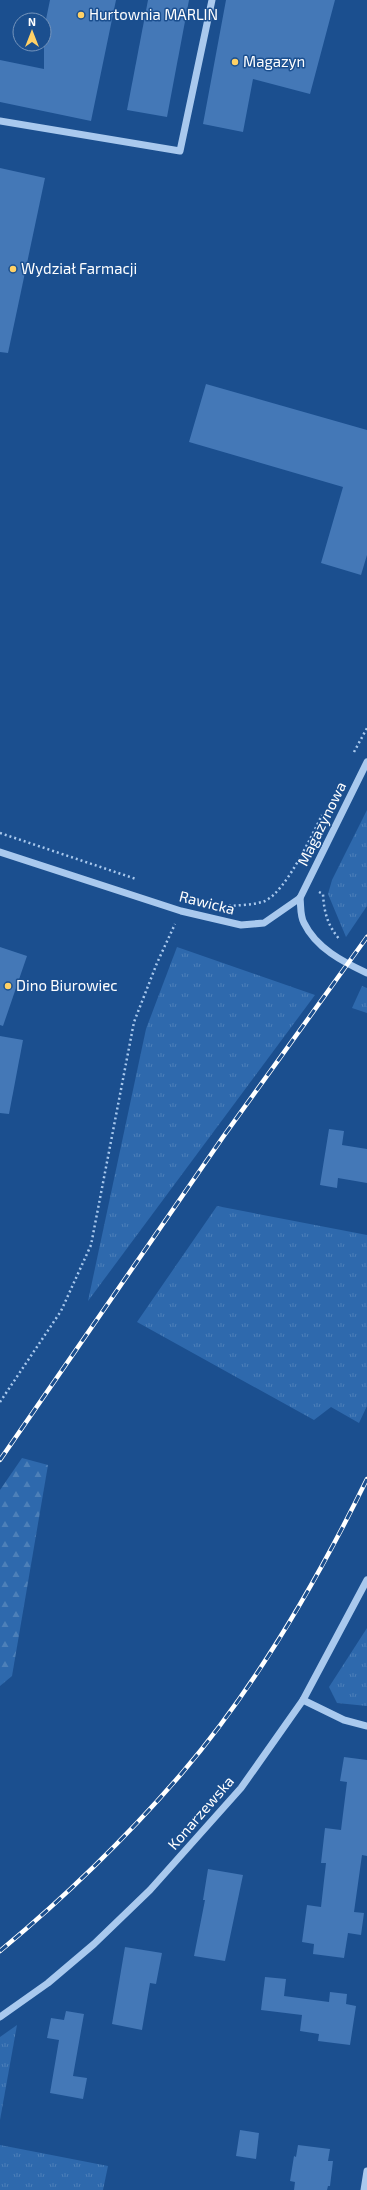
<svg xmlns="http://www.w3.org/2000/svg" width="367" height="2190" viewBox="0 0 367 2190" font-family="'Exo 2',sans-serif">
	<style>
		.grass { fill: url(#grass-tufts) }
		.forest { fill: url(#forest-firs) }
		.building { fill: #4478b7 }
		.lines { fill: none; stroke-linecap: round; stroke-linejoin: round }
		.path { stroke: #a9c9ee; stroke-width: 2.5; stroke-dasharray: 2 3; stroke-linecap: butt }
		.minor { stroke: #a9c9ee; stroke-width: 7 }
		.rail-casing { stroke: #fff; stroke-width: 4.5 }
		.rail { stroke: #1b4f8f; stroke-width: 3; stroke-dasharray: 9; stroke-linecap: butt }
		.poi-dot { fill: #ffd166; stroke: #1b4f8f; stroke-width: 1.5 }
		.labels { text-anchor: middle; stroke-width: 3; stroke-linejoin: round; paint-order: stroke }
		.poi-label { font-size: 15px; fill: #fff; stroke: #1b4f8f; text-anchor: start }
		.street-label { font-size: 15px; fill: #fff; stroke: #1b4f8f }
	</style>
	<defs>
		<pattern id="grass-tufts" width="24" height="20" patternUnits="userSpaceOnUse"><rect width="24" height="20" fill="#2e69ad"/><path d="M3 7l-1-3M5 7V3M7 7l1-3M15 17l-1-3M17 17v-4M19 17l1-3" fill="none" stroke="#4d80b9"/></pattern>
		<pattern id="forest-firs" width="22" height="20" patternUnits="userSpaceOnUse"><rect width="22" height="20" fill="#2e69ad"/><path d="M5 1l3.5 6h-7zM16 11l3.5 6h-7z" fill="#4d80b9"/></pattern>
	</defs>
	<rect width="100%" height="100%" fill="#1b4f8f"/>
	<!-- grass -->
	<g class="grass">
		<polygon points="367,810 367,906 346,937 328,894 332,880"/>
		<polygon points="177,947 315,995 88,1301 146,1029"/>
		<polygon points="362,986 367,988 367,1013 352,1008"/>
		<polygon points="217,1206 367,1235 367,1406 359,1423 331,1407 314,1420 137,1322"/>
		<polygon points="367,1628 367,1706 337,1703 329,1687"/>
		<polygon points="17,2025 0,2120 0,2037"/>
		<polygon points="0,2145 108,2166 103,2190 0,2190"/>
	</g>
	<!-- forest -->
	<polygon class="forest" points="22,1458 48,1465 12,1676 0,1686 0,1490"/>
	<!-- building -->
	<g class="building">
		<polygon points="50,0 116,0 91,121 0,102 0,60 44,69 44,29"/>
		<polygon points="148,0 189,0 167,117 127,110"/>
		<polygon points="226,0 335,0 310,94 253,79 243,132 203,124"/>
		<polygon points="0,168 45,178 8,353 0,352"/>
		<polygon points="206,384 367,430 367,555 361,575 321,563 343,487 189,442"/>
		<polygon points="0,947 27,956 3,1026 0,1025"/>
		<polygon points="0,1036 23,1040 9,1114 0,1113"/>
		<polygon points="329,1129 344,1131 342,1145 367,1149 367,1183 338,1178 337,1188 320,1185"/>
		<polygon points="344,1757 367,1760 367,1856 362,1855 354,1912 364,1913 361,1935 348,1933 344,1958 313,1954 314,1944 302,1942 307,1905 321,1907 326,1863 321,1863 325,1828 341,1830 347,1782 340,1781"/>
		<polygon points="208,1869 243,1875 225,1961 194,1956 205,1900 203,1900"/>
		<polygon points="125,1947 162,1953 156,1984 150,1983 142,2030 112,2024"/>
		<polygon points="265,1977 286,1979 284,1996 329,2002 330,1992 347,1994 346,2004 356,2006 350,2045 318,2041 319,2034 300,2031 302,2015 261,2010"/>
		<polygon points="66,2011 84,2014 73,2076 87,2078 83,2099 50,2093 59,2040 47,2038 51,2018 64,2020"/>
		<polygon points="240,2130 259,2133 256,2159 236,2156"/>
		<polygon points="298,2145 330,2149 328,2161 333,2161 330,2186 328,2186 327,2190 294,2190 295,2182 290,2181 294,2156 296,2157"/>
	</g>
	<g class="lines">
		<!-- path -->
		<g class="path">
			<polyline points="354,752 367,728"/>
			<polyline points="0,833 136,879"/>
			<path d="M319,892L323,894C324,913 328,926 340,940"/>
			<path d="M229,906C240,905 254,905 265,901C286,891 311,837 322,815"/>
			<polyline points="0,1402 61,1311 91,1245 134,1022 157,963 175,924"/>
		</g>
		<!-- minor -->
		<g class="minor">
			<polyline points="0,121 180,151 212,0"/>
			<polyline points="0,852 181,911 241,925 264,923 300,898 367,762"/>
			<path d="M300,898C301,906 300,916 304,923C316,948 343,962 367,973"/>
			<polyline points="303,1700 344,1720 367,1726"/>
			<polyline points="0,2017 48,1983 94,1944 150,1890 241,1788 303,1700 367,1580"/>
			<polyline points="364,2190 367,2171"/>
		</g>
		<defs>
			<g id="rail">
				<polyline points="0,1460 223,1137 367,937"/>
				<path d="M0,1951C65,1897 126,1838 182,1773C257,1685 316,1583 367,1479"/>
			</g>
		</defs>
		<!-- rail casing -->
		<use href="#rail" class="rail-casing"/>
		<!-- rail -->
		<use href="#rail" class="rail"/>
	</g>
	<!-- markers -->
	<g class="poi-dot">
		<circle cx="81" cy="15" r="4"/>
		<circle cx="235" cy="62" r="4"/>
		<circle cx="13" cy="269" r="4"/>
		<circle cx="8" cy="986" r="4"/>
	</g>
	<g class="labels">
		<!-- poi labels -->
		<g class="poi-label">
			<text x="89" y="20">Hurtownia MARLIN</text>
			<text x="243" y="67">Magazyn</text>
			<text x="21" y="274">Wydział Farmacji</text>
			<text x="16" y="991">Dino Biurowiec</text>
		</g>
		<!-- street labels -->
		<g class="street-label">
			<text transform="translate(322 824) rotate(-64)" y="5">Magazynowa</text>
			<text transform="translate(207 903) rotate(14)" y="5">Rawicka</text>
			<text transform="translate(201 1813) rotate(-49)" y="5">Konarzewska</text>
		</g>
	</g>
	<!-- north arrow -->
	<g transform="translate(32 32)"><circle r="19" fill="#1b4f8f" stroke="#7695bc"/>
	<path d="M0-3L7 15L0 10L-7 15Z" fill="#ffd166"/>
	<text y="-6" font-size="11" font-weight="bold" text-anchor="middle" fill="#ffffff">N</text>
	</g>
</svg>
